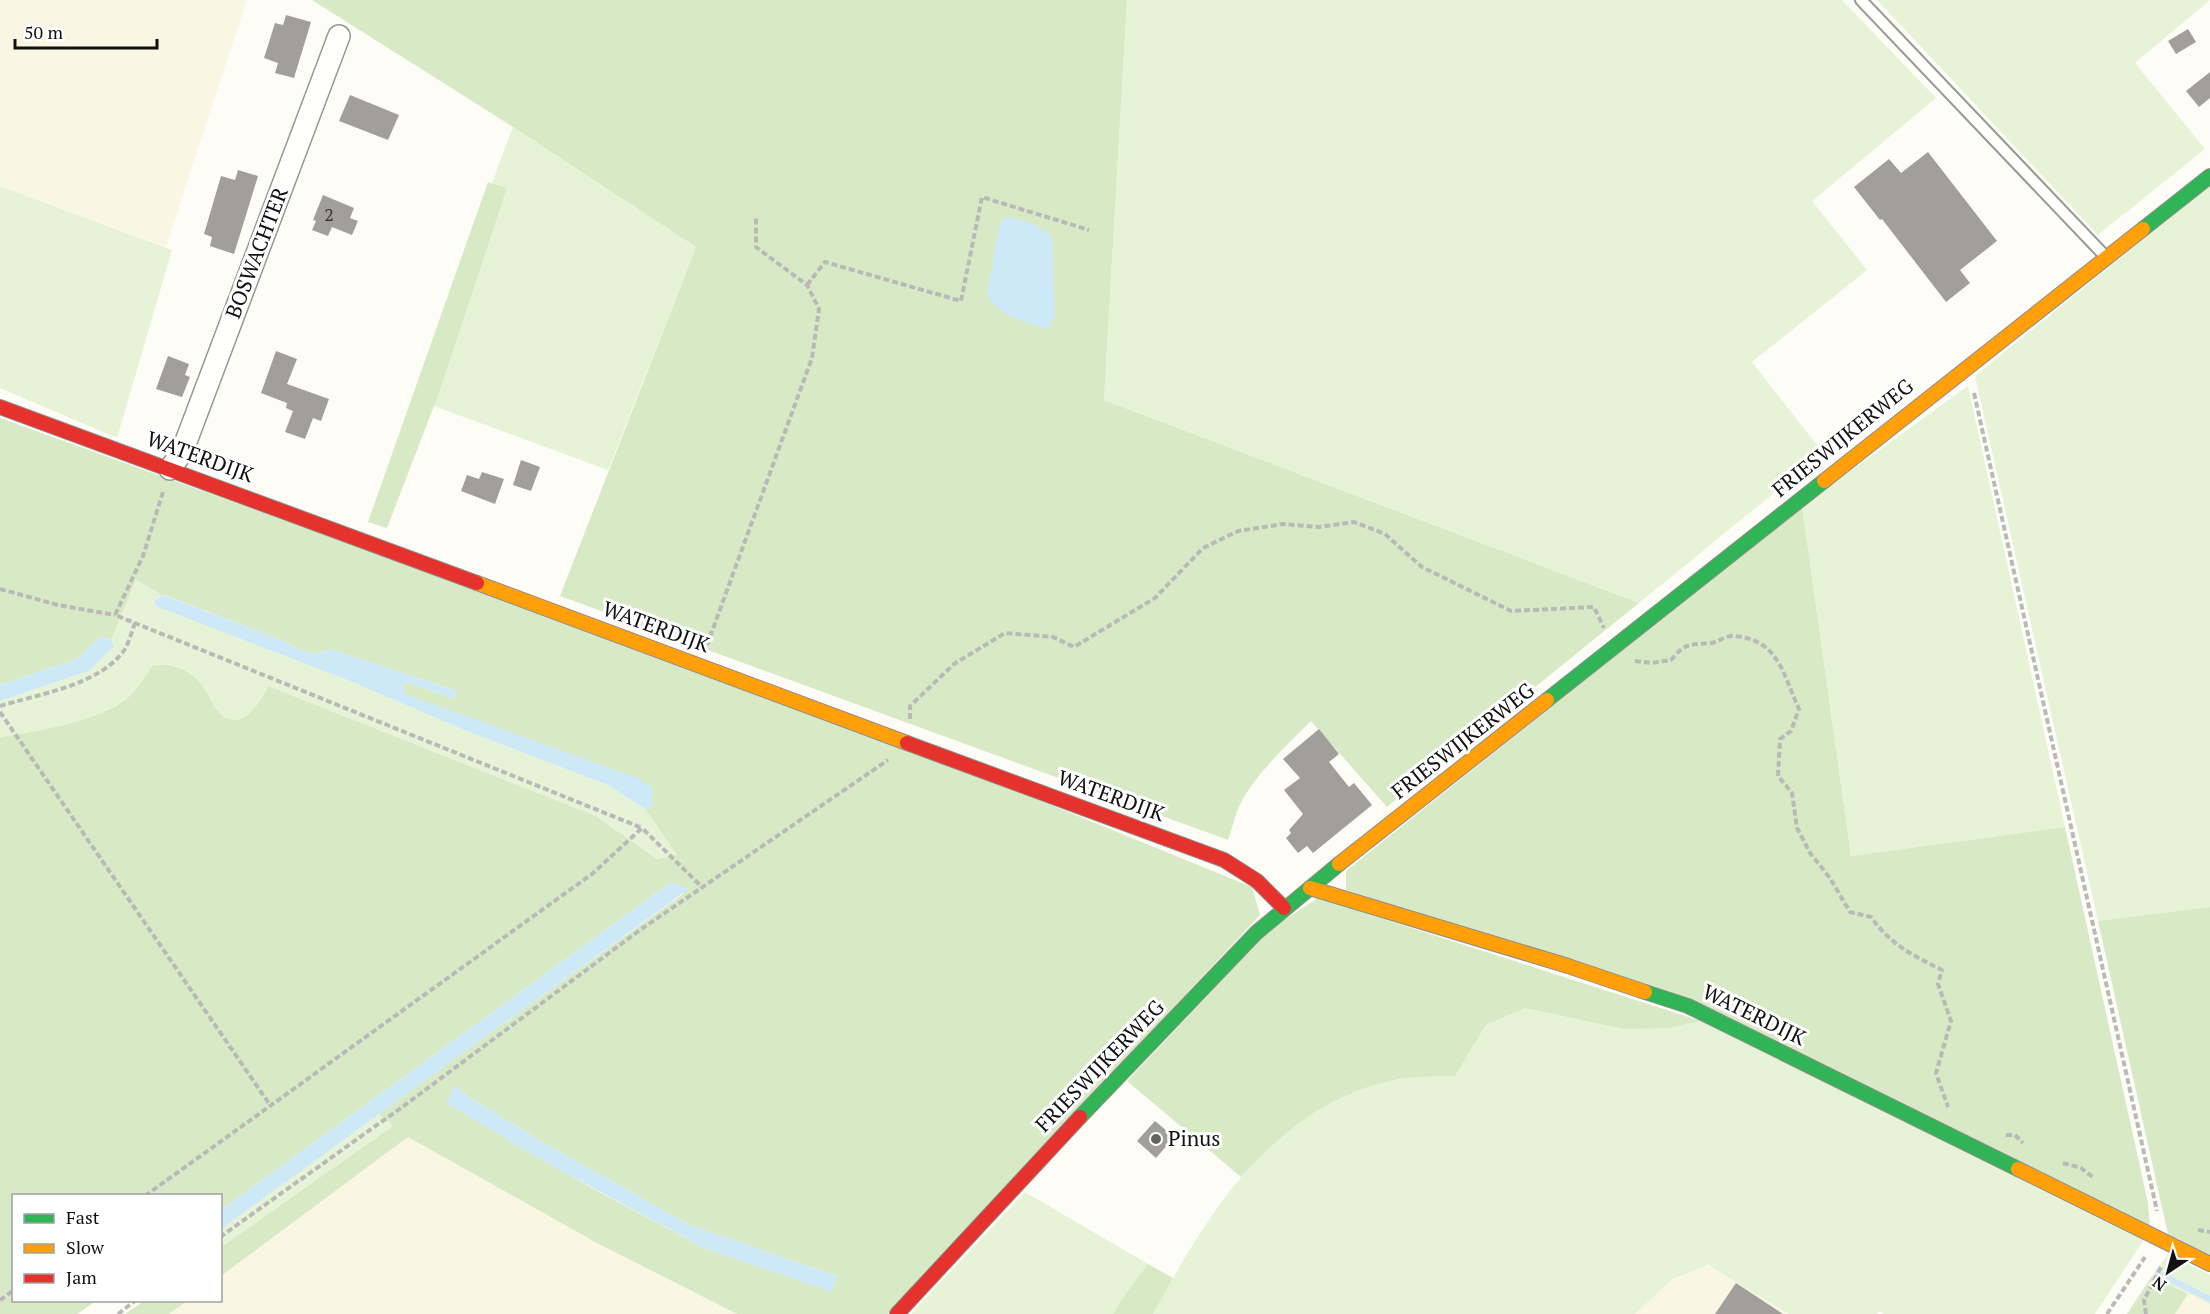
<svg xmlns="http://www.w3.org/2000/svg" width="2210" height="1314" viewBox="0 0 2210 1314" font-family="'PT Serif',serif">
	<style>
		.farmland { fill: #f9f7e4 }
		.green { fill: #e7f3d7 }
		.forest { fill: #d8eac5; fill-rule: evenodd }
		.water { fill: #cde8f7 }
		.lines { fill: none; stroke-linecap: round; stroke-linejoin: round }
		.stream { stroke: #cde8f7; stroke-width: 6 }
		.building { fill: #a19f9c }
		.lane-casing { stroke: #979795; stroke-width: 14 }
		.street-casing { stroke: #979795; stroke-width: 24 }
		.fast-casing { stroke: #8e8d8b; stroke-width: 16 }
		.slow-casing { stroke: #8e8d8b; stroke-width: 16 }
		.jam-casing { stroke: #8e8d8b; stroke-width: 16 }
		.path { stroke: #b9b9b8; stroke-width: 4; stroke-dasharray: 6 3; stroke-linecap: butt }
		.lane { stroke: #fffffe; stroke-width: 10 }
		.street { stroke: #fffffe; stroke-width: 21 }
		.fast { stroke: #30b455; stroke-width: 14 }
		.slow { stroke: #ff9f0a; stroke-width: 14 }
		.jam { stroke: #e5322d; stroke-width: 14 }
		.poi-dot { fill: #646362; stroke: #fff; stroke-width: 2 }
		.labels { text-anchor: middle; stroke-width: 6; stroke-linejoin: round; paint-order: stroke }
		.number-label { font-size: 18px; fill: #353434 }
		.street-label { font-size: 21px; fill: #111; stroke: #fff }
		.poi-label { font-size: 21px; fill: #111; stroke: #fff; text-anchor: start }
	</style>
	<rect width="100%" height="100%" fill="#fdfcf7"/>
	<!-- farmland -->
	<g class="farmland">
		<polygon points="0,0 247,0 166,247 0,186"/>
		<polygon points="408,1137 597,1243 737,1314 169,1314 187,1301 220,1300 221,1276"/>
		<polygon points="1708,1265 1789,1314 1635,1314 1672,1279"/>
		<polygon points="2188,1294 2210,1304 2210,1314 2175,1314"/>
	</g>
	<!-- green -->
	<g class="green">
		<polygon points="1127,0 1842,0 1936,98 1812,201 1867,270 1752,362 1823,453 1639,603 1104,400"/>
		<polygon points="1877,0 2210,0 2135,63 2205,149 2098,235"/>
		<polygon points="513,127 696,247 608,470 434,406 507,188 492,183"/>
		<polygon points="2210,185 2210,907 2098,921 1975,376"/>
		<polygon points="0,186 172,250 117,438 0,388"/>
		<polygon points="1968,386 2065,827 1851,856 1802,506"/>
		<path d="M136,579L158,592L160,596L154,601L157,606L350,681L469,732L608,785L645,809L677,855L657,859L596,816L268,686C259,702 239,738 218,712C213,706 210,698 206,691C195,672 174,659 152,666C144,677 137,690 125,699C99,721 34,732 0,737V701L89,671L113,646L111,640Z"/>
		<path d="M1525,1008L1623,1029L1701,1021L2145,1238L2095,1314H1884L1879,1311L1877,1314H1789L1708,1265L1672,1279L1635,1314H1153C1209,1211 1275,1102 1400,1079C1418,1076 1437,1077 1455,1076L1486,1025Z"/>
		<polygon points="378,1114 393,1126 221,1247 220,1229"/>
		<polygon points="1025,1192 1148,1264 1121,1300 1113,1314 911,1314"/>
		<polygon points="2168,1254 2210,1275 2210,1304 2152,1276"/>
	</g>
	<!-- forest -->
	<g class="forest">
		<path d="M312,0H1127L1104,400L1639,603L1387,807L1311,721C1288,744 1251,778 1238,809C1234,819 1232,830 1228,840L560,596L696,247L513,127Z"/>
		<polygon points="488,182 507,188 439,393 387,528 368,522"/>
		<path d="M0,418L877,734L1252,887L1260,915L888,1314H737L597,1243L408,1137L221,1276V1247L393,1126L378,1114L683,894L670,883L221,1210L220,1196H14V1300L96,1301L77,1314H0V737C34,732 99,721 126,699C137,690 144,677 152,666C174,660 195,672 206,691C210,698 213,706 218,711C238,737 260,703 268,686L596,816L657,859L677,855L645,809L652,807V787L404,694L402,686L408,682L453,699L457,691L330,649C311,658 301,651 284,641L164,595L160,596L158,592L136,580L111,640L100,637L77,659L0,685ZM455,1086L470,1098L549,1146L690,1225L837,1276L832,1291L704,1248L592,1188L508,1140Z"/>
		<polygon points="1802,506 1851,856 2065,827 2148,1203 2150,1226 1761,1035 1346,890 1346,871"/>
		<path d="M1318,898L1701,1021L1668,1028L1623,1029L1525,1008L1486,1025L1455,1076C1437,1077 1418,1076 1399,1079C1330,1093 1287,1127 1241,1177L1127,1081L1270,929Z"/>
		<polygon points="2210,907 2210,1255 2168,1234 2098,921"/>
		<polygon points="1148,1264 1173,1278 1153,1314 1113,1314 1121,1300"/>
		<polygon points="2152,1276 2188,1294 2175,1314 2127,1314"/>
		<polygon points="144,1301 144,1300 187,1301 169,1314 125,1314"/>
	</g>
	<!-- water -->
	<g class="water">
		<path d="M1006,218C1021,218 1044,226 1052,238L1055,315L1049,328H1043C1022,320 998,316 987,295L1000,222Z"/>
		<path d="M163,595L284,641C301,651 311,658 330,649L457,691L453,699L408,682L402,686L405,694L637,778L652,787V807L645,809L608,785L469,732L350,681L156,606L154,601Z"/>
		<polygon points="100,637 111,640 114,646 89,671 0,701 0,685 77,659"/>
		<polygon points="670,883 690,888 221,1229 221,1210"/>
		<polygon points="455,1086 470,1098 549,1146 690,1225 837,1276 832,1292 704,1248 547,1163 446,1103"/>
	</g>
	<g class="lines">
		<!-- stream -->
		<polyline class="stream" points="2160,1274 2210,1299"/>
	</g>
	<!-- building -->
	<g class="building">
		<polygon points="286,15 311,22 294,78 275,73 278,63 264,58 275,23 283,25"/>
		<polygon points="2188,29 2196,42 2176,54 2168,41"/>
		<polygon points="2210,72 2210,98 2199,107 2186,91"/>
		<polygon points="350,95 399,115 388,140 339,121"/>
		<polygon points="1928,152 1997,241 1960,270 1970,283 1946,302 1882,219 1880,220 1854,187 1889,159 1901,173"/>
		<polygon points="238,170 258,176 234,254 210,246 212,237 204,234 221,176 235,180"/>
		<polygon points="323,195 354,208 350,218 358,221 352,235 332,227 328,236 312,230 316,221 313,220"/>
		<polygon points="276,351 297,359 287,384 329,399 321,421 313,418 305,439 285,432 293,411 286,408 287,403 261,393"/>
		<polygon points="168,356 189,364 185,375 190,377 182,397 156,389"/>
		<polygon points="521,460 540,467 531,491 513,485"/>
		<polygon points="482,472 504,479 495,504 461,491 467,475 479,479"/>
		<polygon points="1319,729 1339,754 1329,762 1349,787 1354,783 1372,805 1313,853 1307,846 1298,853 1286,838 1291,833 1289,830 1303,814 1284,790 1300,778 1283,759"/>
		<polygon points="1155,1121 1174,1137 1156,1158 1137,1141"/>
		<polygon points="1736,1283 1783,1314 1715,1314"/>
	</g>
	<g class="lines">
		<defs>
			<polyline id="lane" points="1861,0 2105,256"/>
			<polyline id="street" points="170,469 182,452 339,36"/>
			<g id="fast">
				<polyline points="2143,229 2210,176"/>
				<polyline points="1547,700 1824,481"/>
				<polyline points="1645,992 1688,1006 2018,1169"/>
				<polyline points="1080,1117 1256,933 1339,864"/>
			</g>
			<g id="slow">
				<polyline points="1824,481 2143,229"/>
				<polyline points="477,583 907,743"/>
				<polyline points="1339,864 1547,700"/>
				<polyline points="1310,888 1568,966 1645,992"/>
				<polyline points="2018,1169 2210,1264"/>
			</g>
			<g id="jam">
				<polyline points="0,407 477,583"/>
				<polyline points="907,743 1224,860 1257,881 1284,908"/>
				<polyline points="897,1314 1080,1117"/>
			</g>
		</defs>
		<!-- lane casing -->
		<use href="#lane" class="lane-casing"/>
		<!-- street casing -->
		<use href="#street" class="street-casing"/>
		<!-- fast casing -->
		<use href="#fast" class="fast-casing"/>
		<!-- slow casing -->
		<use href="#slow" class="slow-casing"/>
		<!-- jam casing -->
		<use href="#jam" class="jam-casing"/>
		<!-- path -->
		<g class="path">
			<polyline points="807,285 825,262 961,301 982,197 1089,230"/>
			<polyline points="1974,393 2157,1211"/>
			<polyline points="163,492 143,556 115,615 642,828"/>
			<polyline points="0,589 58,605 115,615"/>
			<polyline points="707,645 812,358 819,309 807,285 756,247 756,216"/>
			<path d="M1635,661L1652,663L1671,660C1686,642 1689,645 1711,643C1718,642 1725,636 1732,636C1779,638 1783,675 1799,709L1791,731L1780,739L1778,776L1792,793L1797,828L1810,853L1830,878L1850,912L1871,917C1891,945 1912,955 1942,970L1938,984L1951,1021L1936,1073L1948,1107"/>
			<path d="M0,706C39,694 101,685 125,649C129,642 132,631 135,623"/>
			<polyline points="0,712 270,1105"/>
			<polyline points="910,719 910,706 954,664 1005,633 1053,637 1074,647 1155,598 1203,548 1238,531 1283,524 1319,527 1354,522 1385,534 1422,567 1511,611 1594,607 1604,628"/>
			<polyline points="2006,1135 2015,1135 2023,1143"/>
			<polyline points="2063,1163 2081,1168 2094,1178"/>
			<polyline points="145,1196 592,874 642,828 702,887"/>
			<polyline points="2198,1230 2210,1232"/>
			<polyline points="220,1237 405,1105 640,930 888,760"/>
			<polyline points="0,1300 14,1290"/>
			<polyline points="118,1314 136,1300"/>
			<polyline points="2107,1314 2145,1257"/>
			<polyline points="2146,1314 2144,1300 2162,1265"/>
		</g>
		<!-- lane -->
		<use href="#lane" class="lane"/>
		<!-- street -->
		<use href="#street" class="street"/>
		<!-- fast -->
		<use href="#fast" class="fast"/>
		<!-- slow -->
		<use href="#slow" class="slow"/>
		<!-- jam -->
		<use href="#jam" class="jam"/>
	</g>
	<!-- markers -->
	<circle class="poi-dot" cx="1156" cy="1139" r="6"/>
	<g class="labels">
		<!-- number labels -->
		<g class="number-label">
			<text x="329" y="221">2</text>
		</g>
		<!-- street labels -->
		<g class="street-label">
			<text transform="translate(257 253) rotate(-69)" y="7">BOSWACHTER</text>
			<text transform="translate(1843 438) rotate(-39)" y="7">FRIESWIJKERWEG</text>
			<text transform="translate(200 457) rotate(20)" y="7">WATERDIJK</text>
			<text transform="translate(656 627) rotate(20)" y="7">WATERDIJK</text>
			<text transform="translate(1463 741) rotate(-38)" y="7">FRIESWIJKERWEG</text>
			<text transform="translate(1111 796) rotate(20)" y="7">WATERDIJK</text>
			<text transform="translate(1754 1015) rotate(26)" y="7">WATERDIJK</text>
			<text transform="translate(1100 1066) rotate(-46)" y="7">FRIESWIJKERWEG</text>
		</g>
		<!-- poi labels -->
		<g class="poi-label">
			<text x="1168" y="1146">Pinus</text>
		</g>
	</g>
	<!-- legend -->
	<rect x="12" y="1194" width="210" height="108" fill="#ffffff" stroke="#a0a0a0" stroke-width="1.5"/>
	<rect x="24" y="1214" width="30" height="9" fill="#30b455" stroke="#a0a0a0" stroke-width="1.5"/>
	<text x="66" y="1224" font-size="18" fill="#111111">Fast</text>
	<rect x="24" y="1244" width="30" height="9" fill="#ff9f0a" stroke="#a0a0a0" stroke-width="1.5"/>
	<text x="66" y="1254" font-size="18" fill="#111111">Slow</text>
	<rect x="24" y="1274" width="30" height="9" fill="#e5322d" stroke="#a0a0a0" stroke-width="1.5"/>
	<text x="66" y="1284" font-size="18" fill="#111111">Jam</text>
	<!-- north arrow -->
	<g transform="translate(2168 1272) rotate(216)" stroke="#ffffff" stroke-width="4.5" paint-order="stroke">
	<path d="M0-4.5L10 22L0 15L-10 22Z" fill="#111111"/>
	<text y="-9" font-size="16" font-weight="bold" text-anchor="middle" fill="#111111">N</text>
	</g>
	<!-- scale -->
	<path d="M15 39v9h142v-9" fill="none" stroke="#111111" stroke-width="3"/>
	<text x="24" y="39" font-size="18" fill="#111111" stroke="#ffffff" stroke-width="4.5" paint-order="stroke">50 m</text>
</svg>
